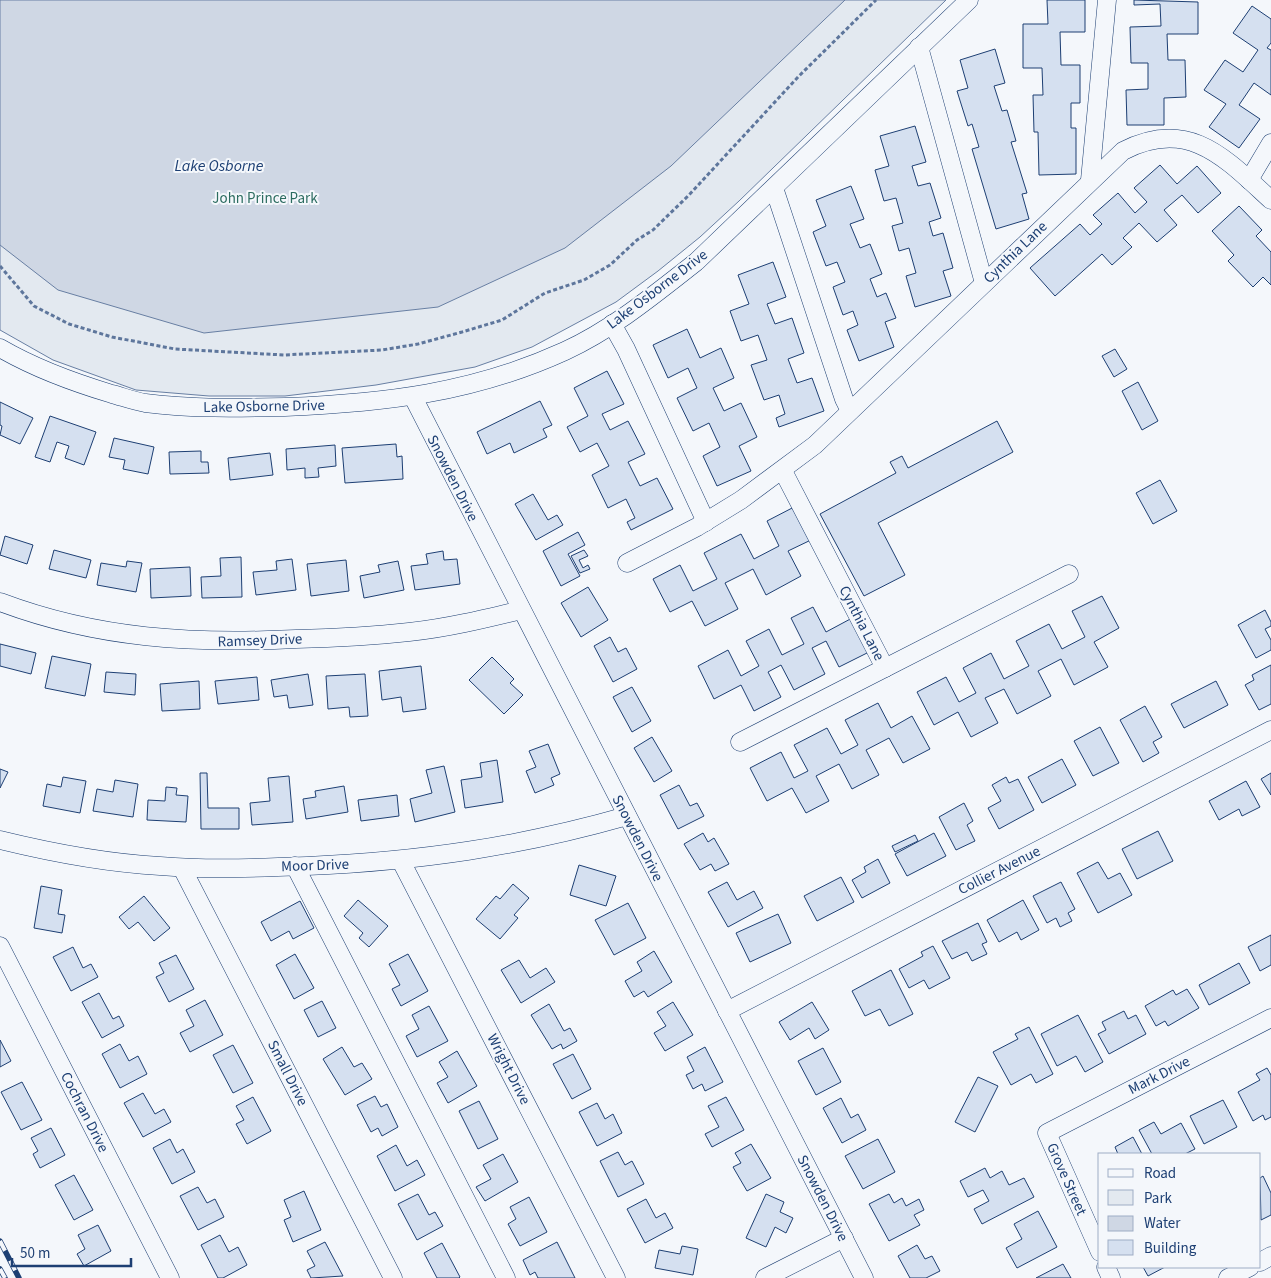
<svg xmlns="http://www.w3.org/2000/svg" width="1271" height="1278" viewBox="0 0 1271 1278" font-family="'Source Sans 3',sans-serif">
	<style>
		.green { fill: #e3e9f0; stroke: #687fa3 }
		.water { fill: #cfd7e4; stroke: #687fa3 }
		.building { fill: #d5e0f0; stroke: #1d3f73 }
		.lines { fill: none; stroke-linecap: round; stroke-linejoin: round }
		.minor-casing { stroke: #1d3f73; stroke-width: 19 }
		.path { stroke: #5e769c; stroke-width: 3; stroke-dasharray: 4 2.5; stroke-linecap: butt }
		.minor { stroke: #f4f7fb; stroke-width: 18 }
		.rail-casing { stroke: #1d3f73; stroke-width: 5.5 }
		.rail { stroke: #f4f7fb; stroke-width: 4; stroke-dasharray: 11; stroke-linecap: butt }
		.labels { text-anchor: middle; stroke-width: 4; stroke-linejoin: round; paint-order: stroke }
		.park-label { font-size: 15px; fill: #2c6c60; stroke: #f4f7fb }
		.street-label { font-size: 15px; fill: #1d3f73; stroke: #f4f7fb }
		.water-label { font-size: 16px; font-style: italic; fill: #1d3f73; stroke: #f4f7fb }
	</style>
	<rect width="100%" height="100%" fill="#f4f7fb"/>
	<!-- green -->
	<polygon class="green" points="0,0 946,0 739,201 700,237 658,271 616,302 532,347 475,367 376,385 285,396 209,396 136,390 53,360 0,330"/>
	<!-- water -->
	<polygon class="water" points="0,0 845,0 671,166 565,248 438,307 204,333 58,290 0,245"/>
	<!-- building -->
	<g class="building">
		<polygon points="1047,0 1085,0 1085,32 1060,32 1061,65 1080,65 1080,103 1071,103 1071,128 1076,128 1076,174 1039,175 1038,132 1034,132 1033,95 1043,95 1042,68 1023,68 1023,24 1048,24"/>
		<polygon points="1134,0 1198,2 1198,34 1167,34 1168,60 1185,60 1186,97 1164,98 1164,125 1127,125 1126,90 1148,89 1148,63 1131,63 1130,27 1161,26 1160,4 1134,5"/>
		<polygon points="1252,6 1271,19 1271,43 1267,48 1271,50 1271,95 1254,83 1239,105 1260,119 1239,148 1209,127 1226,104 1204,90 1225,60 1243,72 1258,50 1233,33"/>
		<polygon points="995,49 1005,83 994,86 1002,111 1007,110 1016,141 1011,142 1027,193 1022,194 1029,219 996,229 972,149 979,147 972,124 968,126 957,91 968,88 960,60"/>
		<polygon points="915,126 926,162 912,166 918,186 930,183 941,218 929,222 933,236 943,233 953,268 943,271 951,296 915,307 906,276 916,273 909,248 899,251 892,226 903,223 896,198 884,201 875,170 889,166 880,136"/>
		<polygon points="1160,165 1177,184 1197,166 1221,193 1198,213 1182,195 1164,210 1177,225 1157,242 1139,223 1123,238 1132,247 1112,265 1102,254 1055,296 1030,268 1080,224 1090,235 1102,224 1093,215 1118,193 1135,213 1147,202 1134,188"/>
		<polygon points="851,186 864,219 850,224 860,248 870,244 882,274 870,279 877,297 886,293 896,318 885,322 894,347 859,361 847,330 858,325 853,311 843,315 833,287 845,282 837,262 826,266 813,232 826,226 816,200"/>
		<polygon points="1239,206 1262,230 1256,236 1271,252 1271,285 1263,277 1253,287 1228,261 1234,255 1212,231"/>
		<polygon points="773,262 786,297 767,304 775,324 792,318 804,353 788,359 797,383 812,378 824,411 779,427 776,418 785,414 779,395 764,400 751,365 767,360 758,335 741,341 730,311 749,304 738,275"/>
		<polygon points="687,329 700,358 721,348 734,378 713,388 724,411 741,403 757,437 739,446 751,471 717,486 703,456 720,447 709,423 693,431 677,398 697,388 688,368 668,378 653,345"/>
		<polygon points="1115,349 1127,369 1114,377 1102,356"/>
		<polygon points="607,371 624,404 602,414 610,430 628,421 645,454 628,462 640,486 657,478 673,509 631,530 627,522 635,518 626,499 608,508 592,475 609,466 597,443 580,452 567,427 588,416 574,388"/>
		<polygon points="1138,382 1158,421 1142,430 1122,391"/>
		<polygon points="540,401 552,425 543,429 547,437 514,453 510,443 487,454 477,432"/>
		<polygon points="0,402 33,418 20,444 0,435 2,426 0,425"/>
		<polygon points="50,416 96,432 84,465 65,458 69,446 57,442 50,462 35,457"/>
		<polygon points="997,421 1013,452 878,523 905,575 864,596 820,514 896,473 890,462 902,456 908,468"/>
		<polygon points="114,438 154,447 148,474 123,469 125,460 109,457"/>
		<polygon points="396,444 397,457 402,456 403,479 345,483 342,448"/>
		<polygon points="335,445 336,466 318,468 319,477 305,478 305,468 287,470 286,449"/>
		<polygon points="201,451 201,462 208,462 209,473 170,474 169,452"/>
		<polygon points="270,453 273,475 230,480 228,458"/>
		<polygon points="1160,480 1177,511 1153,524 1136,493"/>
		<polygon points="533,494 548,520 557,515 563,525 536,540 515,504"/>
		<polygon points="796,506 813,539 788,551 801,576 766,595 753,569 725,583 738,609 705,626 692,601 670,612 653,579 680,565 693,591 717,579 704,553 741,534 754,559 779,546 767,521"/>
		<polygon points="578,532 585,545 568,554 580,576 561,586 543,551"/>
		<polygon points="5,536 33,545 27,564 0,555"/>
		<polygon points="54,550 91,560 86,578 49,569"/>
		<polygon points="584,550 588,556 579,560 583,568 588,565 590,569 580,573 571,556"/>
		<polygon points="443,551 444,560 457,559 460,584 415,590 411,566 428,564 426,554"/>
		<polygon points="241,557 242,597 202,598 201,577 221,576 220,558"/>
		<polygon points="292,559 296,590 256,595 253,572 277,570 276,561"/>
		<polygon points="346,560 349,591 311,596 307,564"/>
		<polygon points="127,561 142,563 136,592 97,585 101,563 126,567"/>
		<polygon points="398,561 404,590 364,598 360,576 380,572 378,565"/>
		<polygon points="190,567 191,596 151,598 150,569"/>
		<polygon points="588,587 608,620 581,637 561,603"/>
		<polygon points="1102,596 1119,628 1094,642 1108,667 1074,685 1061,659 1038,671 1051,696 1017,714 1004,689 985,698 998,723 971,737 958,712 934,725 917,692 946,677 959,702 976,693 963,668 991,653 1004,679 1029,666 1016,641 1049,624 1062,649 1085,637 1072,611"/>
		<polygon points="813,607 826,632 854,617 871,651 839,667 826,641 812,648 825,674 794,690 781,665 768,672 781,697 754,711 741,685 714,699 698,666 728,650 741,676 759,666 746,641 769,629 782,655 804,644 791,618"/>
		<polygon points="1265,610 1271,622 1271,626 1265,629 1271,640 1271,650 1256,658 1238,625"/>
		<polygon points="610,637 618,652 626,648 637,669 613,682 594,646"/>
		<polygon points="0,644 36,653 31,674 0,666"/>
		<polygon points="52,656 91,664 85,696 45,688"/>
		<polygon points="492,657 514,679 510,683 523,695 504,714 469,680"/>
		<polygon points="1271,665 1271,704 1259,710 1245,685 1254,680 1252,675"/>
		<polygon points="421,666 426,709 403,712 401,697 382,700 379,671"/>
		<polygon points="106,672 136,674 135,695 104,692"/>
		<polygon points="308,674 313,705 289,708 287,695 274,697 271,680"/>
		<polygon points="365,674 368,716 350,717 349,707 328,709 326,676"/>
		<polygon points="257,677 259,700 218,704 215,681"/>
		<polygon points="199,681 200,709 162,711 160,684"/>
		<polygon points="1216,681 1228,705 1184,728 1171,704"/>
		<polygon points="632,687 651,721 632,732 613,697"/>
		<polygon points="878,703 891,728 912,716 930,749 903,763 889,738 866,750 879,775 852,789 839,764 816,776 829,801 806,813 792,788 767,801 750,768 781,752 794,778 808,771 794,745 827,728 841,754 858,745 845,720"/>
		<polygon points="1145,706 1162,737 1153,742 1159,753 1143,762 1120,720"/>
		<polygon points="1100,727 1119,763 1093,776 1074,741"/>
		<polygon points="652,737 672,771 654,782 634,748"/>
		<polygon points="548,744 560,774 551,778 554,785 535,793 526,771 536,767 529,751"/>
		<polygon points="1062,759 1076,785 1042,803 1028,777"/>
		<polygon points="497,760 503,802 465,808 461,780 482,777 480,763"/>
		<polygon points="444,766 455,812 415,822 410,799 432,793 426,770"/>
		<polygon points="0,769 8,772 0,788"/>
		<polygon points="200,773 207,773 208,808 239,808 239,829 201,829"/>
		<polygon points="1271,773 1271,795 1261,779"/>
		<polygon points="289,776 293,822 252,825 250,803 270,801 268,778"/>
		<polygon points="63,777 86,781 80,813 43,806 47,784 61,787"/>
		<polygon points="1006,777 1009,783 1018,779 1034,810 999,829 988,808 1001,801 992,785"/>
		<polygon points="115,780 138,784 133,817 93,811 97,789 113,792"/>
		<polygon points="1246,781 1260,807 1242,816 1239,809 1219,820 1209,801"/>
		<polygon points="679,785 690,806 697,803 704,816 678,829 660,795"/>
		<polygon points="344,786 348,812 306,819 303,799 316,797 315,791"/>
		<polygon points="166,787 177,788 176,795 188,796 186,822 147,820 148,800 165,801"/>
		<polygon points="397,795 399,816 361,821 358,800"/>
		<polygon points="964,803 973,821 967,825 975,841 956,850 939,817"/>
		<polygon points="1158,831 1173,861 1137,879 1122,849"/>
		<polygon points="703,833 708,842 714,838 729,864 715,871 711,864 700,870 684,844"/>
		<polygon points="934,833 946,856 907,876 895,854"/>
		<polygon points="915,835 918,841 895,852 892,846"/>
		<polygon points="878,859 890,883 862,898 852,880 866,872 864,867"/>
		<polygon points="1098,862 1108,879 1120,873 1132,895 1098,913 1077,873"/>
		<polygon points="579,865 616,876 606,906 570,895"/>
		<polygon points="841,877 854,902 817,921 804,896"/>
		<polygon points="727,882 737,900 754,891 763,908 728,927 708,892"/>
		<polygon points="1061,882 1075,909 1068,913 1072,921 1060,927 1056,918 1047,923 1033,896"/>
		<polygon points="513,884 529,898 514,915 518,918 500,939 476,919 496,896 500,899"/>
		<polygon points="41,886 62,890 58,914 65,915 62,933 34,928"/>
		<polygon points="144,896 170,928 154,941 138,922 129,929 119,917"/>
		<polygon points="358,900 388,926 369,947 359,938 363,933 344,916"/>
		<polygon points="1023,900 1039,930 1021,940 1017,932 999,942 987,920"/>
		<polygon points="300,901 314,928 293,939 289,931 271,941 261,922"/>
		<polygon points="628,903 646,938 614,955 595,920"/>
		<polygon points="778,914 791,943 750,962 736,933"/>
		<polygon points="978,923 987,942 982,944 987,954 972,961 967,952 952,959 942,941"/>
		<polygon points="1271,935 1271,965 1260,971 1248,947"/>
		<polygon points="933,946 950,978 929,989 924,980 909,988 899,969 923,956 921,952"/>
		<polygon points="73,947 83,968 91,964 98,977 71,991 53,957"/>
		<polygon points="654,951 672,982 648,997 644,991 634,997 625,981 642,971 637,962"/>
		<polygon points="295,954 314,988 294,999 276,965"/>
		<polygon points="408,954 428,991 401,1006 392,989 400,985 389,964"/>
		<polygon points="176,955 194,989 169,1002 156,977 164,973 159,963"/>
		<polygon points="519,960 530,978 546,968 555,982 521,1003 501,970"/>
		<polygon points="1239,963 1250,983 1209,1005 1199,985"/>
		<polygon points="891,970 913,1014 889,1026 880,1009 865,1016 852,991"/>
		<polygon points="1187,989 1199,1008 1168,1026 1165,1021 1156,1026 1145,1006 1173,990 1176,995"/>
		<polygon points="99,993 113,1019 119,1016 124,1026 102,1038 82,1002"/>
		<polygon points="205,1000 223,1035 190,1052 180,1033 194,1026 186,1010"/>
		<polygon points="322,1001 336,1028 318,1037 304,1010"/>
		<polygon points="673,1002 693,1035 665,1051 654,1033 666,1026 657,1012"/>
		<polygon points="812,1002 829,1030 815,1039 809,1028 790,1040 779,1022"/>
		<polygon points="549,1004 564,1031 570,1028 577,1041 563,1049 561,1044 552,1049 531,1015"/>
		<polygon points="429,1006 448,1041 417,1057 406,1036 419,1029 412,1015"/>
		<polygon points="1124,1011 1128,1019 1136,1015 1146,1034 1109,1054 1098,1034 1106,1030 1102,1022"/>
		<polygon points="1078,1015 1103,1062 1085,1072 1076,1056 1057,1066 1041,1034"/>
		<polygon points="1029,1027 1053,1074 1036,1083 1031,1074 1011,1085 993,1052 1018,1039 1015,1034"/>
		<polygon points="0,1040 11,1061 0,1067"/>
		<polygon points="120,1044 129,1061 138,1056 147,1074 120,1088 102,1054"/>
		<polygon points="233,1045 253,1083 233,1093 213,1055"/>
		<polygon points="342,1047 354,1067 362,1063 372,1079 345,1095 323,1059"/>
		<polygon points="705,1047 723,1082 705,1091 702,1084 693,1089 686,1075 694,1071 687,1057"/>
		<polygon points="823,1048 841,1082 816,1095 798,1061"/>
		<polygon points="457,1051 477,1086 448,1103 437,1083 448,1077 439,1062"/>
		<polygon points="573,1054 591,1089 572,1099 553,1064"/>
		<polygon points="1267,1068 1271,1075 1271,1117 1265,1120 1263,1115 1253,1121 1238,1092 1260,1080 1256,1074"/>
		<polygon points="978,1077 998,1086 975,1132 955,1122"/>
		<polygon points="22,1082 42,1120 21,1130 1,1092"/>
		<polygon points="143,1093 155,1114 164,1109 171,1122 143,1137 124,1103"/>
		<polygon points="375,1096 381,1107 387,1104 398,1127 382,1136 378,1128 371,1132 357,1105"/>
		<polygon points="253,1097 271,1131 247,1144 236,1124 244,1120 236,1106"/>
		<polygon points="726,1097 744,1130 712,1147 705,1134 719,1127 708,1106"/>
		<polygon points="841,1098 851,1118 858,1114 866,1130 842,1143 823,1108"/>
		<polygon points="1223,1100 1237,1127 1204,1144 1190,1116"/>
		<polygon points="479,1101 498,1139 478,1149 459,1111"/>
		<polygon points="597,1103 605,1119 613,1114 622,1133 597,1146 579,1112"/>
		<polygon points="1154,1122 1161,1134 1181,1123 1195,1149 1185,1154 1152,1154 1139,1130"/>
		<polygon points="51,1128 65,1155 40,1168 33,1154 38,1151 31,1138"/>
		<polygon points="1133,1137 1142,1154 1118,1154 1115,1147"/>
		<polygon points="170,1139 177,1153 183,1149 195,1172 172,1184 153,1148"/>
		<polygon points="878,1139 895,1172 863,1189 845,1156"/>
		<polygon points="751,1144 771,1178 747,1191 733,1167 741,1163 735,1153"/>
		<polygon points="396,1145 407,1166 417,1160 425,1175 395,1191 377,1156"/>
		<polygon points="618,1152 625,1165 632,1161 644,1184 618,1197 600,1161"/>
		<polygon points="503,1154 518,1182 485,1201 476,1187 491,1179 483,1165"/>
		<polygon points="985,1168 990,1178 1002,1171 1009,1185 1024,1178 1034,1197 982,1224 974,1209 989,1201 983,1190 968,1197 960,1181"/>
		<polygon points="74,1175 93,1210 74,1220 55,1185"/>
		<polygon points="1263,1176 1271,1193 1271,1215 1261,1220 1260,1178"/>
		<polygon points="198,1187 207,1203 215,1199 224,1217 198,1230 180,1196"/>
		<polygon points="304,1191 321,1230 293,1242 284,1220 291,1217 284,1200"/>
		<polygon points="418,1194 429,1215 435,1212 443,1226 417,1240 398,1204"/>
		<polygon points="766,1194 784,1202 780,1212 793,1218 786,1233 775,1227 766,1247 746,1238"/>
		<polygon points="889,1194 894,1203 902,1198 906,1206 919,1199 924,1210 914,1215 920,1225 889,1241 869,1204"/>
		<polygon points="529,1197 547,1232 520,1246 508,1224 516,1219 510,1207"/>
		<polygon points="646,1199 656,1218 665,1213 673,1228 645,1243 627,1209"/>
		<polygon points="1038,1211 1057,1247 1017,1268 1006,1248 1022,1239 1014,1224"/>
		<polygon points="98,1225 111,1251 84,1266 77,1254 85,1249 78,1235"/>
		<polygon points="220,1235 229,1252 238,1247 247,1265 223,1278 218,1278 201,1245"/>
		<polygon points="325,1242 343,1276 311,1278 307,1270 315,1266 307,1251"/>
		<polygon points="557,1242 575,1278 538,1278 535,1272 530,1275 523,1260"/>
		<polygon points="442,1243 460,1277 459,1278 437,1278 424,1253"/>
		<polygon points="917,1245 925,1259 932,1256 940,1271 926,1278 910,1278 898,1256"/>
		<polygon points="682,1246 698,1249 693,1275 655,1268 659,1250 680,1254"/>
		<polygon points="1063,1264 1071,1278 1036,1278"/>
		<polygon points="1143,1267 1165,1267 1148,1276"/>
	</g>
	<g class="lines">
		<defs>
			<g id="minor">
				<polyline points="919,47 984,283"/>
				<polyline points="1090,180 1107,0"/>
				<polyline points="1249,180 1271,143"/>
				<polyline points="774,188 844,399 850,411"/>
				<polyline points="612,324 626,349 706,522"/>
				<path d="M0,348C36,369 72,382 112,394C123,397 134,401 145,403C191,409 238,408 285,407C384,403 473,393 565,351C613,329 655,294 696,262L969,0"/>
				<polyline points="413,397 864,1278"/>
				<polyline points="783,471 885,668"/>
				<path d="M627,563L697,527L741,500L815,445L1123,151C1189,117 1225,158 1271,200"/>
				<path d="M0,602C98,639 193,644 296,639C334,638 372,636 409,632C447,628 484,619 521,610"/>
				<polyline points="740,742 1069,574"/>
				<path d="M0,840C53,853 106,863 160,866C209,870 258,868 307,866C420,861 518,847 627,816"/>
				<polyline points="401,861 616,1278"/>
				<polyline points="295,866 506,1278"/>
				<polyline points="182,868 393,1278"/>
				<polyline points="0,946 170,1278"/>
				<polyline points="727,1011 1271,730"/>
				<polyline points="1100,1252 1047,1133 1271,1018"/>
				<polyline points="1260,1262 1271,1256"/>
				<polyline points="1106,1267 1111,1278"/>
				<polyline points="765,1278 844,1238"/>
				<polyline points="1228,1278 1250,1267"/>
			</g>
		</defs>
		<!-- minor casing -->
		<use href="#minor" class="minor-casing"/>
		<!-- path -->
		<polyline class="path" points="0,266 34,306 69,324 112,337 175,349 284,355 382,350 418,344 462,332 502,320 545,293 584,280 610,265 637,240 653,230 689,195 798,77 876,0"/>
		<!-- minor -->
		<use href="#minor" class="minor"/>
		<defs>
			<g id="rail">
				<polyline points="0,1241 19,1278"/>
				<polyline points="0,1269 5,1278"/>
			</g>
		</defs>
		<!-- rail casing -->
		<use href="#rail" class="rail-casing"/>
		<!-- rail -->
		<use href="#rail" class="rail"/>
	</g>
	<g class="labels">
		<!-- park labels -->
		<g class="park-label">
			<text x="265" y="203">John Prince Park</text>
		</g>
		<!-- street labels -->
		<g class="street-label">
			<text transform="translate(1015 252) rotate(-44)" y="5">Cynthia Lane</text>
			<text transform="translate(657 289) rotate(-37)" y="5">Lake Osborne Drive</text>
			<text transform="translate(264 406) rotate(-1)" y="5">Lake Osborne Drive</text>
			<text transform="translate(453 478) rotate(63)" y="5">Snowden Drive</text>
			<text transform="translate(862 623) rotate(63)" y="5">Cynthia Lane</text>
			<text transform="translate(260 640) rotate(-2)" y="5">Ramsey Drive</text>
			<text transform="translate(638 838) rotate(63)" y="5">Snowden Drive</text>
			<text transform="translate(315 865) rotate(-2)" y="5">Moor Drive</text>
			<text transform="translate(999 870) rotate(-27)" y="5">Collier Avenue</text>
			<text transform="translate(509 1069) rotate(63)" y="5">Wright Drive</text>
			<text transform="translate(288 1073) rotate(63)" y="5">Small Drive</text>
			<text transform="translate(1159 1075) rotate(-27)" y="5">Mark Drive</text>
			<text transform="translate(85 1112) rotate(63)" y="5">Cochran Drive</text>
			<text transform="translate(1067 1179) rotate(66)" y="5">Grove Street</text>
			<text transform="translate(823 1198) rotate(63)" y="5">Snowden Drive</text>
		</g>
		<!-- water labels -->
		<g class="water-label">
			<text x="219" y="171">Lake Osborne</text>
		</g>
	</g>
	<!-- legend -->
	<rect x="1098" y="1153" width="162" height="115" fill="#f4f7fb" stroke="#9eadc5"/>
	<rect x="1108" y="1169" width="25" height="8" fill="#f4f7fb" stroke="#9eadc5"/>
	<text x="1144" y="1178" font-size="15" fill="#1d3f73">Road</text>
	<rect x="1108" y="1190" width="25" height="15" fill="#e3e9f0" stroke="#9eadc5"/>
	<text x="1144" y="1203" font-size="15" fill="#1d3f73">Park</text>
	<rect x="1108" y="1216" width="25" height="15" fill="#cfd7e4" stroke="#9eadc5"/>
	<text x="1144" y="1228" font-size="15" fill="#1d3f73">Water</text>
	<rect x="1108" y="1240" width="25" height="15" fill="#d5e0f0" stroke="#9eadc5"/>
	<text x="1144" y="1253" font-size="15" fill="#1d3f73">Building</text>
	<!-- scale -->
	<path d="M12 1258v8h119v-8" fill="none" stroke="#1d3f73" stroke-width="2.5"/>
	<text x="20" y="1258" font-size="15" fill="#1d3f73" stroke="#f4f7fb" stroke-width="4" paint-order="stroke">50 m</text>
</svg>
